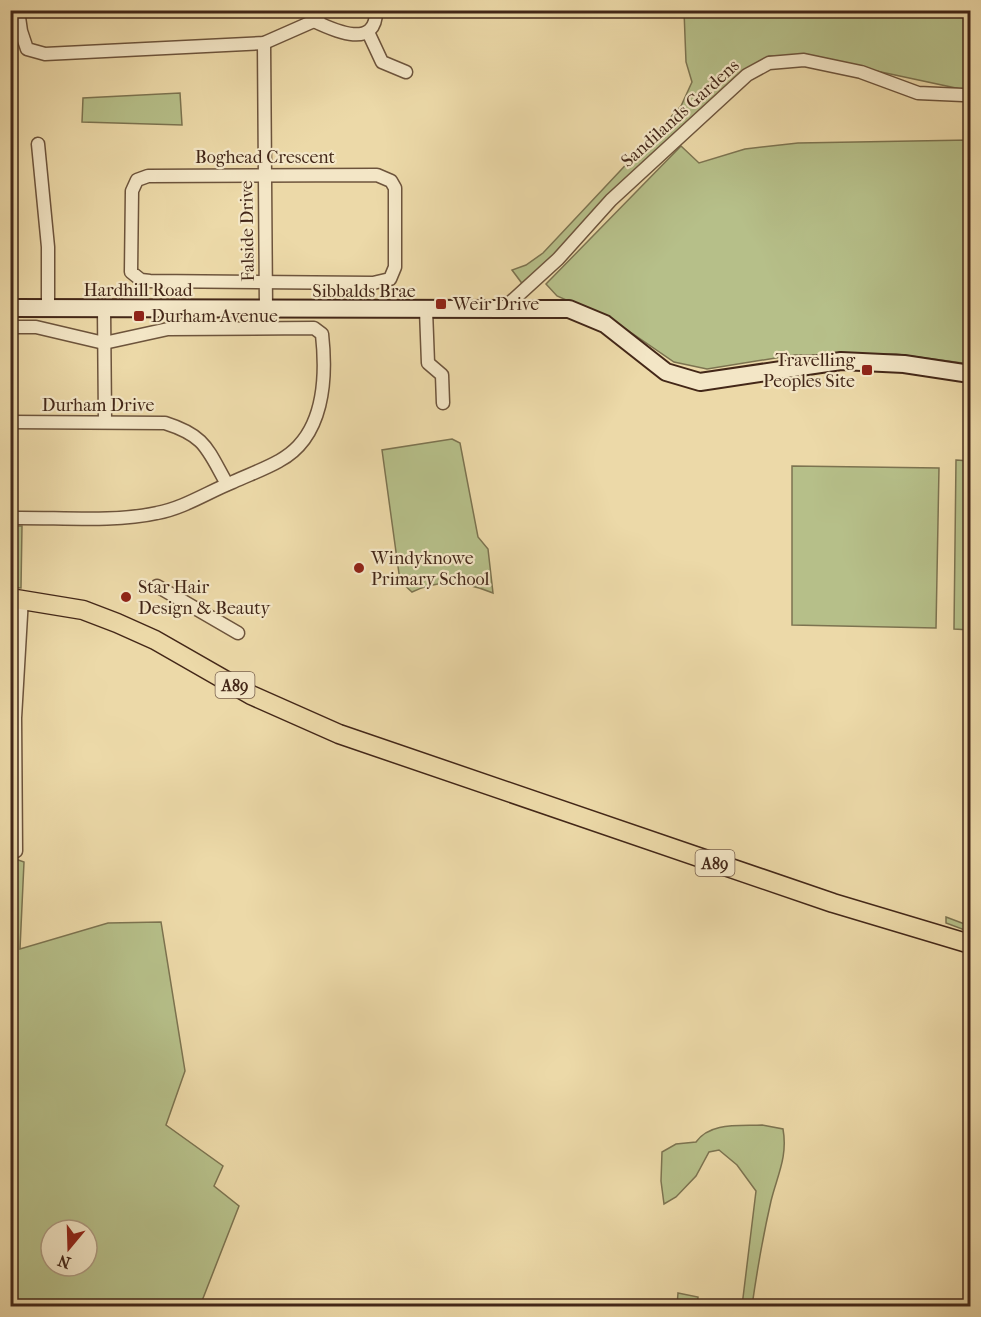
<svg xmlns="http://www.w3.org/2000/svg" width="981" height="1317" viewBox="0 0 981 1317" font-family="'IM FELL French Canon',serif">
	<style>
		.green { fill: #b6bf89; stroke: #7c7350; stroke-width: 1.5; fill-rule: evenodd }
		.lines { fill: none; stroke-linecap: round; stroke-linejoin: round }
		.street-casing { stroke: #6d543c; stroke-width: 15 }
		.secondary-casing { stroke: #432718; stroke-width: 20 }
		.primary-casing { stroke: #432718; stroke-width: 21 }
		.street { stroke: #f3e6c6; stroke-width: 12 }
		.secondary { stroke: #f3e6c6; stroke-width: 16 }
		.primary { stroke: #ecd9a8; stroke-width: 18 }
		.poi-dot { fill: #8f2418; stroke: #f3e6c6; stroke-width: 2 }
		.labels { text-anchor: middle; stroke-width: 4.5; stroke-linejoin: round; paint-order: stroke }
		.shield { fill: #f3e6c6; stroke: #78604c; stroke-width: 1.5 }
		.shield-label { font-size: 16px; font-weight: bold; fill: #432718 }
		.street-label { font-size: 18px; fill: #432718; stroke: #f3e6c6 }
		.poi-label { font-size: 18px; fill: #432718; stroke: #f3e6c6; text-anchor: start }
	</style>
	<rect width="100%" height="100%" fill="#ecd9a8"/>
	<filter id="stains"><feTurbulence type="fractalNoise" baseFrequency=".00333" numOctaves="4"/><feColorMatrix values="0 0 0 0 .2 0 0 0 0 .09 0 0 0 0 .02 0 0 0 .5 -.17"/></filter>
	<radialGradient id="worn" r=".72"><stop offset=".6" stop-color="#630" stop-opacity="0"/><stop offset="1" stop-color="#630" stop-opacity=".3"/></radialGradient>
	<!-- green -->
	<g class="green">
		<polygon points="684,11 970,11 970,91 867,69 786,56 769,56 742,73 524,286 512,270 526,265 543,253 681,106 692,82 686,62"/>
		<polygon points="180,93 182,125 82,122 83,98"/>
		<polygon points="970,140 970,364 896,354 794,355 707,369 674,362 614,321 557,296 546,284 681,146 699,163 745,149 798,143"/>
		<path d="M452,439L460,443L478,537L488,549L493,593C467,582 438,579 412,592L400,581L382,450Z"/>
		<polygon points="956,460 970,461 970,630 954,629"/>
		<polygon points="792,466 939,468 936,628 792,625"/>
		<polygon points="11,526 22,526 21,588 11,587"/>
		<path d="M10,857L24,862L20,949L108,923L161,922L185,1071L166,1125L223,1166L214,1186L239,1206L200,1306H11ZM51,1230H87V1266H51Z"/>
		<polygon points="946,917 970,926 970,932 946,923"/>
		<path d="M762,1125L783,1129C788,1157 777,1176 771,1201C763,1236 757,1271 752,1306H742L756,1191L737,1165L719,1150L709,1152L696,1176L676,1197L664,1204L661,1181L662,1152L676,1144L696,1142C710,1122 739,1126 762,1125Z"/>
		<polygon points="678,1293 698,1297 697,1306 677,1306"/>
	</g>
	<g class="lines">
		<defs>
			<g id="street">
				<polyline points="18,10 21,31 27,49 45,54 264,43 314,21 324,10"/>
				<path d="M314,21C335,31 377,50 376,10"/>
				<polyline points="368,32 382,62 406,72"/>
				<polyline points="264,43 266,311"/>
				<polyline points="38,144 48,247 48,309"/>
				<polygon points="377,175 391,181 395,188 395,267 390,279 373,283 150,281 141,280 131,272 132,191 137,180 148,176"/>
				<polyline points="104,309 105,421"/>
				<polyline points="426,310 428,363 442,375 443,403"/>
				<polyline points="502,310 558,259 611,200 747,75 769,63 804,60 861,72 918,93 963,95"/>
				<path d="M10,327H36L104,343L168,329L314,328L322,334C327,379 324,437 279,461C265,469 248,475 233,482C208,492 184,508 157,513C113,523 56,517 10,518"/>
				<path d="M10,422L165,423C206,436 207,449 227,484"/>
				<polyline points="157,586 238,633"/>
				<polyline points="16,851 15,718 22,598"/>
			</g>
			<polyline id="secondary" points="10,308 569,309 605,324 666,372 700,382 841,361 904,364 970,374"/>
			<polyline id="primary" points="10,598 83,610 117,623 155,640 251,695 339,734 833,903 970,944"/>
		</defs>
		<!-- street casing -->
		<use href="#street" class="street-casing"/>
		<!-- secondary casing -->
		<use href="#secondary" class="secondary-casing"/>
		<!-- primary casing -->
		<use href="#primary" class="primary-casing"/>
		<!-- street -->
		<use href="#street" class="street"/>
		<!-- secondary -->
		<use href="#secondary" class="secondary"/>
		<!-- primary -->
		<use href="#primary" class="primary"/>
	</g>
	<!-- markers -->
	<g class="poi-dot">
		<rect x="435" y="298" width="12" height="12" rx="3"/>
		<rect x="133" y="310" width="12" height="12" rx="3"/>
		<rect x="861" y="364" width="12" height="12" rx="3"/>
		<circle cx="359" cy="568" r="6"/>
		<circle cx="126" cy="597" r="6"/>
	</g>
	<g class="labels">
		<!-- shield labels -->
		<g class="shield">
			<rect x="215.5" y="672" width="39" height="26" rx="4.5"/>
			<rect x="695.5" y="850" width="39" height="26" rx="4.5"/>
		</g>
		<g class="shield-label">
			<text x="235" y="691">A89</text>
			<text x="715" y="869">A89</text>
		</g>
		<!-- street labels -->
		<g class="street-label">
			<text transform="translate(680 113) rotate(-42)" y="6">Sandilands Gardens</text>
			<text x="265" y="163">Boghead Crescent</text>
			<text transform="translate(247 231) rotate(-91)" y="6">Falside Drive</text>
			<text x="138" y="296">Hardhill Road</text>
			<text x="364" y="297">Sibbalds Brae</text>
			<text x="98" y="411">Durham Drive</text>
		</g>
		<!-- poi labels -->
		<g class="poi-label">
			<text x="453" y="310">Weir Drive</text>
			<text x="151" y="322">Durham Avenue</text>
			<text x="855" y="366" text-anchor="end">Travelling<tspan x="855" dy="21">Peoples Site</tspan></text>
			<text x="371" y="564">Windyknowe<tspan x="371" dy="21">Primary School</tspan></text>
			<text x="138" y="593">Star Hair<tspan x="138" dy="21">Design &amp; Beauty</tspan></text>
		</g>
	</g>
	<!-- margin -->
	<rect width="981" height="1317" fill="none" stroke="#ecd9a8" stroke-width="36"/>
	<rect x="12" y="12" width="957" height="1293" fill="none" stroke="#432718" stroke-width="3"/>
	<rect x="18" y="18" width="945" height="1281" fill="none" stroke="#432718" stroke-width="1.5"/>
	<!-- north arrow -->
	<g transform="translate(69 1248) rotate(199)"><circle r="28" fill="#f3e6c6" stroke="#ad9a80" stroke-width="1.5"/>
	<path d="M0-4.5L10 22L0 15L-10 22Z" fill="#8f2418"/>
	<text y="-9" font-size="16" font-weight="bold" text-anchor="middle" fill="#432718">N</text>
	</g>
	<rect width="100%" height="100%" filter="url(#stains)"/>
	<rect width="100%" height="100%" fill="url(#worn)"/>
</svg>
